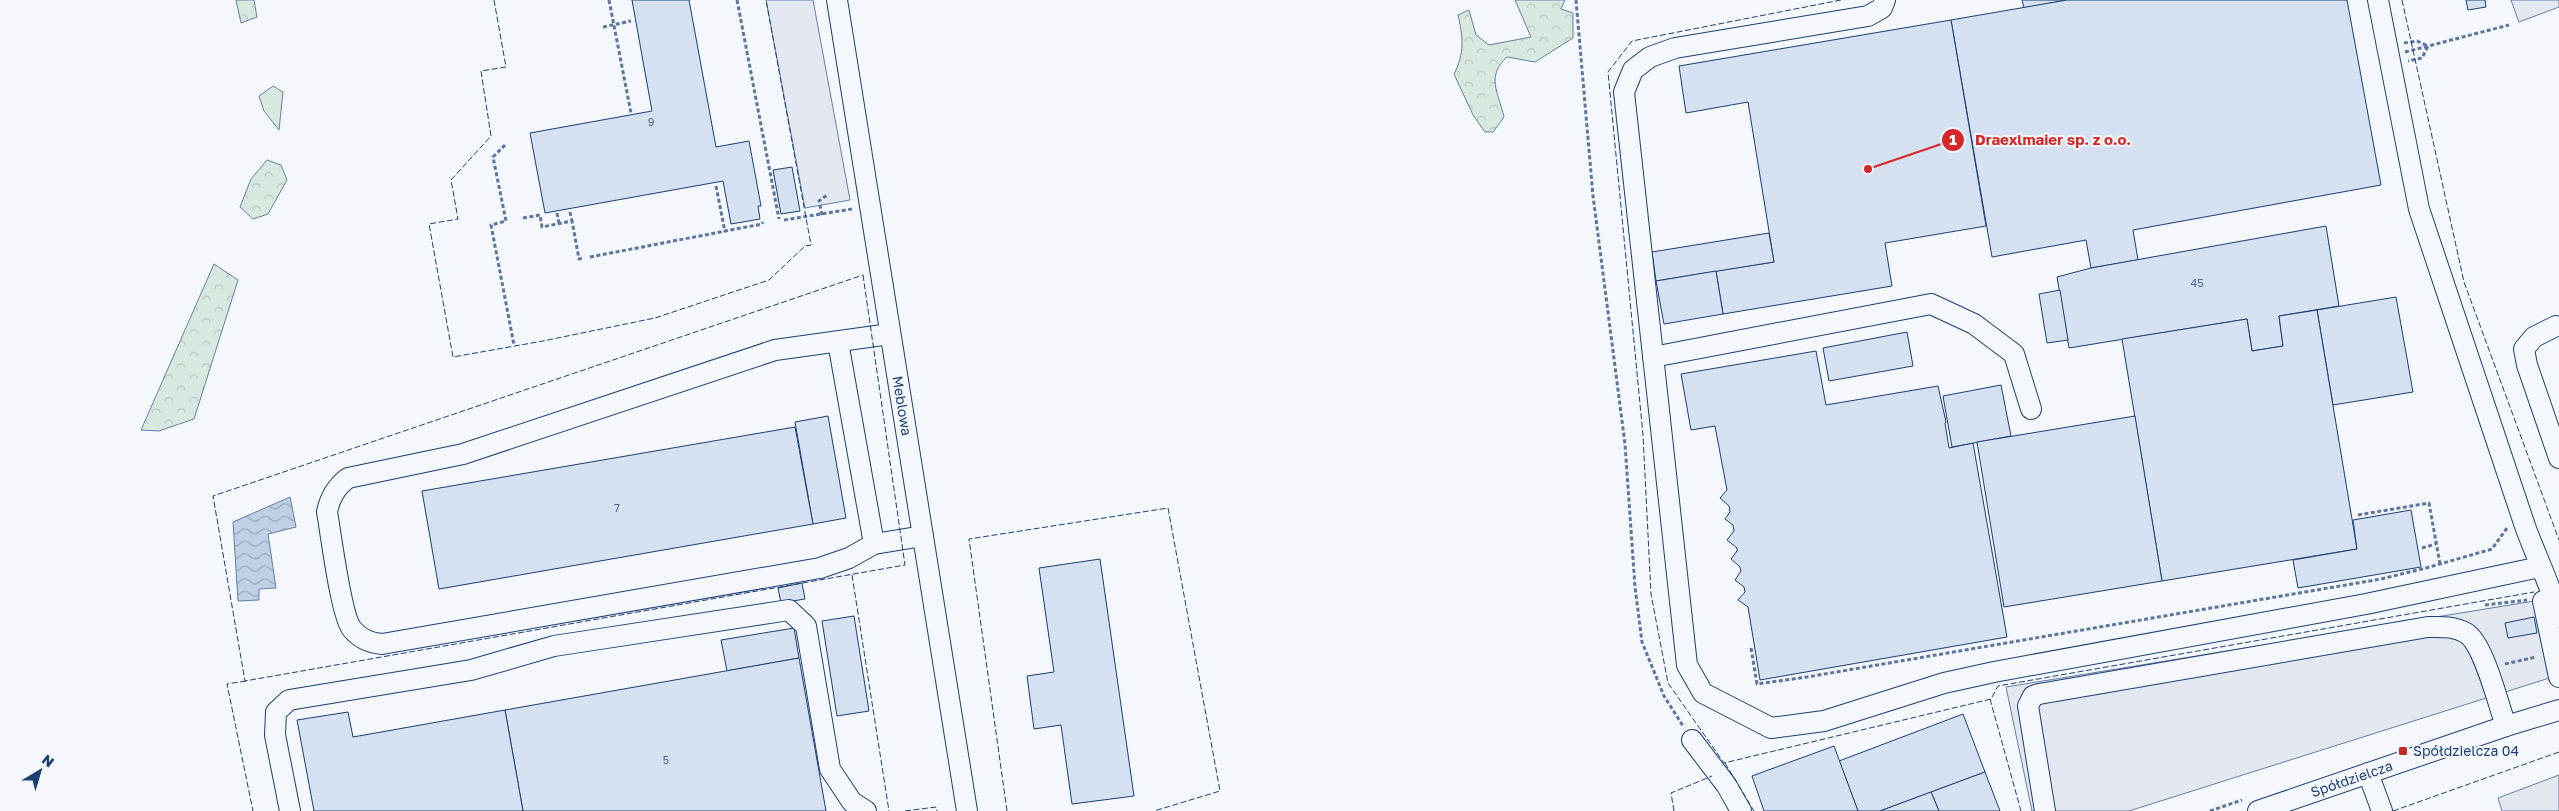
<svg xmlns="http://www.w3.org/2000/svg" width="2559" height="811" viewBox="0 0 2559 811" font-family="'Golos Text',sans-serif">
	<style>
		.green { fill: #d7e8df; stroke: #687fa3 }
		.forest { fill: url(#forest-crowns); stroke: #687fa3 }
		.parking { fill: #e3e8f0; stroke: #687fa3 }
		.water { fill: url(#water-waves); stroke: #687fa3 }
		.building { fill: #d5e0f0; stroke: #1d3f73 }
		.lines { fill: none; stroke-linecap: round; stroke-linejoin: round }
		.minor-casing { stroke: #1d3f73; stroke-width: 22 }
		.path { stroke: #5e769c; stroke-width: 3; stroke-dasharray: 4 2.5; stroke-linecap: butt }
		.minor { stroke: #f4f7fb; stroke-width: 20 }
		.fence { stroke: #1d3f73; stroke-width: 1; stroke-dasharray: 6 2.5; stroke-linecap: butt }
		.poi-dot { fill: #c62828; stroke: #f4f7fb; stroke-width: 2 }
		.labels { text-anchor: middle; stroke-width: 4; stroke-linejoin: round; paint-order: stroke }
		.number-label { font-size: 11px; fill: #4b6792 }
		.street-label { font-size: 14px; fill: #1d3f73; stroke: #f4f7fb }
		.poi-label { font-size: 14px; fill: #1d3f73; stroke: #f4f7fb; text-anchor: start }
		.leader { fill: none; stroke: #d62828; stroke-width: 2 }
		.callout-dot { fill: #d62828; stroke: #f4f7fb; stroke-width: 2 }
		.mark-label { font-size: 15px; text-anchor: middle; font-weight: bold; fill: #fff }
		.callout-label { font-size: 15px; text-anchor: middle; font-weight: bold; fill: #d62828; stroke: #f4f7fb; stroke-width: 4; stroke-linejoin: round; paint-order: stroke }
	</style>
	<defs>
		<pattern id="forest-crowns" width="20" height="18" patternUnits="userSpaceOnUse" patternTransform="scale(1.25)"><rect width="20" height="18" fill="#d7e8df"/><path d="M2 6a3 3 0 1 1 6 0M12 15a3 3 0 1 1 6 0" fill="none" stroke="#b8c8c3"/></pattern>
		<pattern id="water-waves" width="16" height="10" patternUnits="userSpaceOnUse" patternTransform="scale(1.25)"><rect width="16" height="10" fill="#bed0e5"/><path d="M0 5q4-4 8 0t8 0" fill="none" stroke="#9aaabe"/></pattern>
	</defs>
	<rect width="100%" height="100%" fill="#f4f7fb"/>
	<!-- green -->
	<polygon class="green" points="273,86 283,92 279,130 264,111 259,96"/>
	<!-- forest -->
	<g class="forest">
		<polygon points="236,0 254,0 257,17 241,23"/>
		<path d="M1515,0H1565L1561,9L1573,13V38L1535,62L1507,57C1486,76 1498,92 1504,117L1493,132H1485L1473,115L1454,74C1465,53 1463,37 1458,15L1469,10L1476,35L1489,45L1531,37Z"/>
		<polygon points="267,160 281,165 287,180 268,214 253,219 240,207 251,179"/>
		<polygon points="214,264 238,280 194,419 159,431 141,430"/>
	</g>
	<!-- parking -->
	<g class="parking">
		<polygon points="766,0 813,0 850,200 805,208"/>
		<polygon points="2511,0 2559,0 2559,7 2519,22"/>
		<polygon points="2559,597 2559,675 2129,811 2032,811 2006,687"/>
		<polygon points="2559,775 2559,811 2502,811 2498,798"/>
	</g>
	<!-- water -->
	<polygon class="water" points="290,497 296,527 268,534 276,588 259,589 259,600 238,601 233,522"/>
	<!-- building -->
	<g class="building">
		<polygon points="632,0 689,0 716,147 749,141 761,206 758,206 760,219 731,224 723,181 545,213 530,133 652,111"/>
		<polygon points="2022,0 2067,0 2024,8"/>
		<polygon points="2067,0 2347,0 2381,185 2133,230 2138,260 2091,268 2086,240 1992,257 1951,20"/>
		<polygon points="2466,0 2485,0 2486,7 2468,10"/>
		<polygon points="1951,20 1986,226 1885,243 1892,286 1723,314 1716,271 1774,262 1748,102 1686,113 1679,66"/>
		<polygon points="792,167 800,211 781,214 773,170"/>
		<polygon points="2326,226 2339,306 2279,316 2283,346 2252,351 2247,319 2069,348 2057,277 2091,268"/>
		<polygon points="1769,233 1774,262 1656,281 1652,252"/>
		<polygon points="1716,271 1723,314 1664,324 1656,281"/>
		<polygon points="2060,290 2068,340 2047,343 2039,294"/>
		<polygon points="2396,297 2413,392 2333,405 2317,310"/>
		<polygon points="2317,310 2357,549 2162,581 2122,339 2247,319 2252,351 2283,346 2279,316"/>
		<polygon points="1907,332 1913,366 1829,381 1823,348"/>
		<polygon points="1816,351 1826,405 1938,386 1946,422 1945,423 1949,448 1973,443 2007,637 1760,680 1748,607 1738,600 1745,592 1744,587 1735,580 1741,571 1740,567 1731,559 1737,551 1737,548 1727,540 1734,531 1733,525 1725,519 1730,512 1729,506 1720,498 1727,490 1715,426 1691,430 1681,374"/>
		<polygon points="2001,385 2011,436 1952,447 1943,396"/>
		<polygon points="828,416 846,518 813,524 795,422"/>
		<polygon points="2135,416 2162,581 2004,607 1977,442"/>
		<polygon points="795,427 813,524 439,589 422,491"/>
		<polygon points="2411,510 2421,567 2298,588 2293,560 2357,549 2353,520"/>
		<polygon points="1100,559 1134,796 1072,804 1061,725 1034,729 1027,676 1054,672 1039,568"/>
		<polygon points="802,583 805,599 781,603 778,588"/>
		<polygon points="854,616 869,711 837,716 822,621"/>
		<polygon points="2534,617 2537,633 2508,638 2505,623"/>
		<polygon points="794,628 799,658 727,671 721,640"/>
		<polygon points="799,658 826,811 523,811 505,710"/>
		<polygon points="505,710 523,811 314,811 297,720 348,712 353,737"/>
		<polygon points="1963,714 1985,772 1880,811 1858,811 1839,761"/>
		<polygon points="1834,746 1858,811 1764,811 1752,776"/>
		<polygon points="1985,772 2000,811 1939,811 1931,792"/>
		<polygon points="1931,792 1939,811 1880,811"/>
	</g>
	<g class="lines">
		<defs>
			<g id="minor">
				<path id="s1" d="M837,0L967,811"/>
				<polyline points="1885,0 1882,8 1868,16 1675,48 1650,57 1633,70 1624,92 1687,665 1703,693 1771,728 1824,721 1944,683 1994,672 2366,604 2540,567"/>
				<path d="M2378,0L2419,209L2525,526C2536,557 2551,585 2559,617"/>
				<polyline points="2556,326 2534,337 2524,349 2527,365 2559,458"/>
				<path d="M890,334L775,350L463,454L348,478C336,487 330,497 327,512C331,534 341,616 352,629C360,639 370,643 382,644L820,568L849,558L874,544L923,536"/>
				<polyline points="838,342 874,544"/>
				<polyline points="1653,357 1931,304 1974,324 2014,354 2031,409"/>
				<polyline points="2543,601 2559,677"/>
				<polyline points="1692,740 1727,786 1741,811"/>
				<polyline points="2368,773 2382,811"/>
				<polyline points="290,811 275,735 276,712 289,700 471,670 554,646 789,610 806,626 830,769 852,802 866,811"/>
				<path d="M2045,811L2028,706L2033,696L2039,694L2428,627C2442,627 2454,626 2466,633C2484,644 2498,704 2506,726"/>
				<path id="s2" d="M2258,811L2506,726L2559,710"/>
			</g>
		</defs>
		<!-- minor casing -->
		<use href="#minor" class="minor-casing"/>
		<!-- path -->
		<g class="path">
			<polyline points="609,0 631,113"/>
			<polyline points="737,0 779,219"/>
			<polyline points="1576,0 1593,196 1625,444 1635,587 1642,642 1664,696 1683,726"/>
			<polyline points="603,27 631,21"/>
			<polyline points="2404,43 2417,41 2428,46 2422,58 2408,61"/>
			<polyline points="2405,52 2509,25"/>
			<polyline points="505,145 493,157 506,221 491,225 514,345"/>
			<polyline points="716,186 725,232"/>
			<polyline points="570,212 572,221"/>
			<polyline points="557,213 559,223"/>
			<polyline points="822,215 819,201 827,195"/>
			<polyline points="523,218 540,215 542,227 572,221 579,259 583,258"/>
			<polyline points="784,220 852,209"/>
			<polyline points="590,257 762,224 763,222"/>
			<polyline points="2358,515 2429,503 2440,564"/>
			<polyline points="2422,548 2436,544"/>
			<polyline points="2485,605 2527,600"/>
			<polyline points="1751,648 1757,684 1807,677 2381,579 2426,568 2492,549 2507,528"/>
			<polyline points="2505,664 2536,657"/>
			<polyline points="2210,811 2242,800"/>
		</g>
		<!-- minor -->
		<use href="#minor" class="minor"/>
		<!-- fence -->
		<g class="fence">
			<polyline points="494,0 506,67 481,71 491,136 451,180 458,219 429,224 453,357 543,341 655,318 769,280 805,246 811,245 766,0"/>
			<polyline points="1841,0 1632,41 1608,72 1643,435 1651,594 1668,683 1724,763 1991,699 1998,686 2534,592"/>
			<polyline points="2402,0 2464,282 2559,540"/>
			<polygon points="863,275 905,565 245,681 213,496"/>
			<polyline points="852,575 889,811"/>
			<polyline points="246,681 227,684 253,811"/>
			<polyline points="1990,699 2021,811"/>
			<polyline points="1725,763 1754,811"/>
			<polyline points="905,811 936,807 937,811"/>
			<polyline points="1007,811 969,539 1168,508 1220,791 1154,811"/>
			<polyline points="1674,811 1671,793 1712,776"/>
			<polyline points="2393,811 2559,752"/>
		</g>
	</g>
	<!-- markers -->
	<rect class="poi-dot" x="2398" y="746" width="10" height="10" rx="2.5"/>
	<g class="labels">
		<!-- number labels -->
		<g class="number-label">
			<text x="651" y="126">9</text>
			<text x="2197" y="287">45</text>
			<text x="617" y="512">7</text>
			<text x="666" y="764">5</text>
		</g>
		<!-- street labels -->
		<g class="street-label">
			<text dy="5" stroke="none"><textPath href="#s1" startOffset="411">Meblowa</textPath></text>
			<text dy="5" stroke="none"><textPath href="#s2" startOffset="99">Spółdzielcza</textPath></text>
		</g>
		<!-- poi labels -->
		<g class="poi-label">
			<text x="2413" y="756">Spółdzielcza 04</text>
		</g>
	</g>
	<!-- callouts -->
	<path class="leader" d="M1868 169L1953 140"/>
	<g class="callout-dot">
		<circle cx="1868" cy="169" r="5"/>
		<circle cx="1953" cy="140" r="12"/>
	</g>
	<g class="mark-label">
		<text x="1953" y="145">1</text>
	</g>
	<g class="callout-label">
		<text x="2053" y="145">Draexlmaier sp. z o.o.</text>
	</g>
	<!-- north arrow -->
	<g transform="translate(40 771) rotate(38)" stroke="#f4f7fb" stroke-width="4" paint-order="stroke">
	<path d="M0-4L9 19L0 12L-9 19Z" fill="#1d3f73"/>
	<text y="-8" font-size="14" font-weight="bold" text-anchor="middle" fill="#1d3f73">N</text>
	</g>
</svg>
